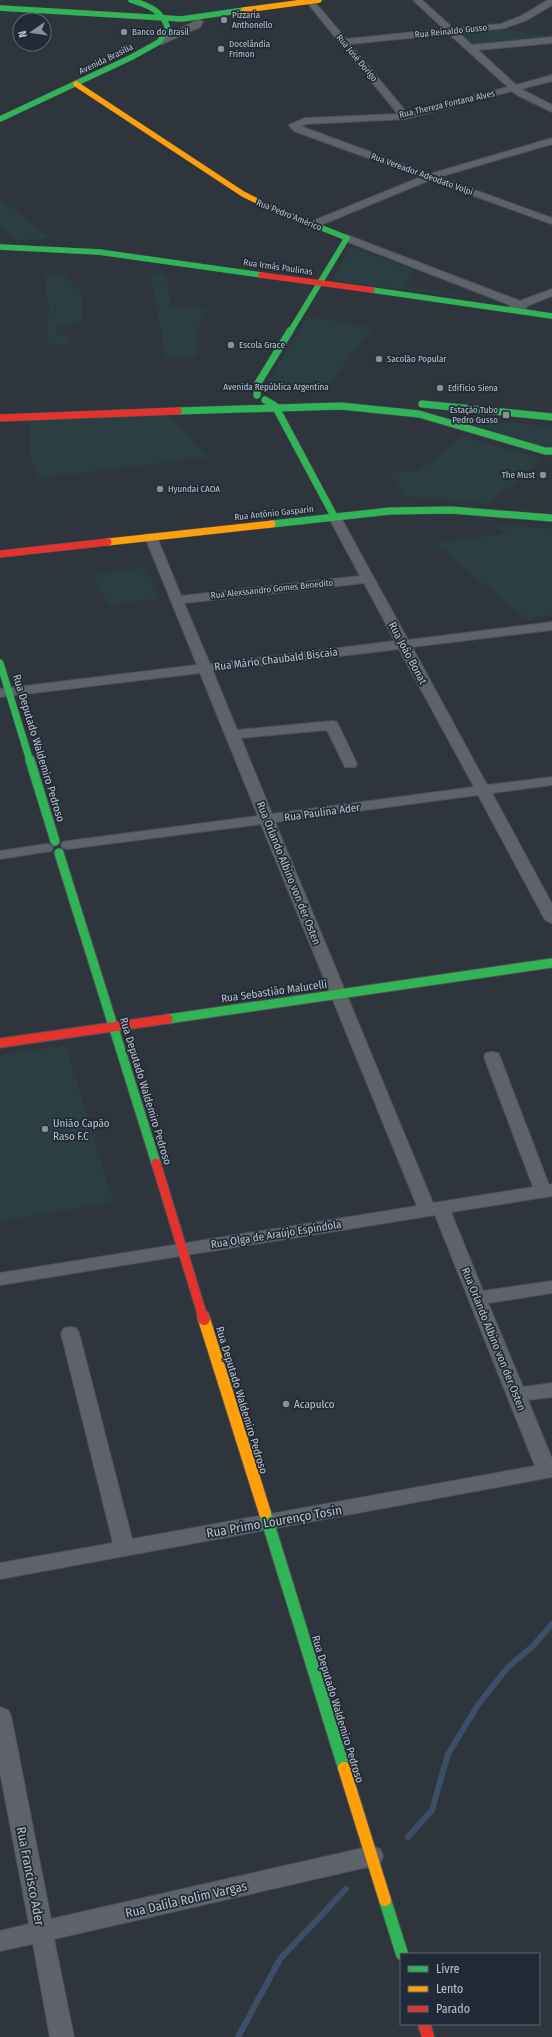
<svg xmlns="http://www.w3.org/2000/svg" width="552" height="2037" viewBox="0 0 552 2037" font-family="'Fira Sans Condensed',sans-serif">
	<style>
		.green { fill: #2b3f43 }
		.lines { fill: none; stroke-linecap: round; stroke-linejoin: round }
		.stream { stroke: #3d4f68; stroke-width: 6 }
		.street-casing { stroke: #4d5157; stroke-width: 2 }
		.fast-far3-casing { stroke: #4d5157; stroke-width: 6 }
		.fast-far2-casing { stroke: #4d5157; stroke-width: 8 }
		.fast-far1-casing { stroke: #4d5157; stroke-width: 11 }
		.fast-casing { stroke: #4d5157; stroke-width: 14 }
		.slow-far2-casing { stroke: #4d5157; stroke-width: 6 }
		.slow-far1-casing { stroke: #4d5157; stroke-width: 8 }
		.slow-casing { stroke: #4d5157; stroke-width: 14 }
		.jam-far3-casing { stroke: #4d5157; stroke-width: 6 }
		.jam-far2-casing { stroke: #4d5157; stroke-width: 8 }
		.jam-far1-casing { stroke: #4d5157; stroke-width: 11 }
		.jam-casing { stroke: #4d5157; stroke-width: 14 }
		.street { fill: #5e636a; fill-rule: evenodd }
		.fast-far3 { stroke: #30b455; stroke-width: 5.5 }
		.fast-far2 { stroke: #30b455; stroke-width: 7 }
		.fast-far1 { stroke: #30b455; stroke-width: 9 }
		.fast { stroke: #30b455; stroke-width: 12 }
		.slow-far2 { stroke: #ff9f0a; stroke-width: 5.5 }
		.slow-far1 { stroke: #ff9f0a; stroke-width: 7 }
		.slow { stroke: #ff9f0a; stroke-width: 12 }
		.jam-far3 { stroke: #e5322d; stroke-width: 5.5 }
		.jam-far2 { stroke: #e5322d; stroke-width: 7 }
		.jam-far1 { stroke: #e5322d; stroke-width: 9 }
		.jam { stroke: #e5322d; stroke-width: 12 }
		.poi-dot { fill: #89909a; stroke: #212b38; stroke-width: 1.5 }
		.labels { text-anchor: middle; stroke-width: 3.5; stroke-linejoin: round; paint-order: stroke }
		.far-poi-label { font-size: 9px; fill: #bac1cc; stroke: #212b38; text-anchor: start }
		.far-street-label { font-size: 9px; fill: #bac1cc; stroke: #212b38 }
		.street-label { font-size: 11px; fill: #bac1cc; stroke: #212b38 }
		.poi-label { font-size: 11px; fill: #bac1cc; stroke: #212b38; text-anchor: start }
		.near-street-label { font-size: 13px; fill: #bac1cc; stroke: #212b38 }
	</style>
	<rect width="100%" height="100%" fill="#2e353d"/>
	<!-- green -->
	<g class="green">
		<polygon points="500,28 551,37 475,46 460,32"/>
		<polygon points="0,198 51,239 16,240 0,227"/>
		<polygon points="351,247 413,270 404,286 471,297 472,298 332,280"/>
		<polygon points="150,273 166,274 171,307 207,308 196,332 197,357 166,358"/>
		<polygon points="44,274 64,275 81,293 82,321 58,327 56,333 67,337 70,344 56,345 47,342 49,307"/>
		<polygon points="307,317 373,327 323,392 268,391 268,382"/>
		<polygon points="167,414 208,457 39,478 29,454 30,419"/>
		<polygon points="449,417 552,426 552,447 537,446"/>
		<polygon points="463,436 543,460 488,504 404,496 390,473 418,471"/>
		<polygon points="493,524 552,529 552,615 526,619 434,543 507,534"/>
		<polygon points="146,568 160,598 108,605 93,574"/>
		<polygon points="66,1045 113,1202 0,1221 0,1055"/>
	</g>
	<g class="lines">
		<!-- stream -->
		<g class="stream">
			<polyline points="408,1837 432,1810 448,1754 478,1705 508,1667 533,1646 552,1624"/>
			<polyline points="238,2037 280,1959 346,1889"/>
		</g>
		<defs>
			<g id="street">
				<path d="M305,0H313L346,39L444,29L413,0H422L453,28L501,24L521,16L548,0H552V5L527,20L505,28L459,33L472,45L552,37V43L478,50L516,85L552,75V81L521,89L552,105V112L517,95L512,91L405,119L306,124L300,126L430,174L552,138V144L439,177L552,218V224L430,180L316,227H308L307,225L308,223L421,177L299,133L294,131L289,125L305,118L398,114ZM449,34L508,87L407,113L350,44Z"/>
				<polygon points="199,19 203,22 200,27 162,44 156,44 155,42"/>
				<polygon points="347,235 520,301 552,289 552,296 527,306 526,308 509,310 508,308 510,305 343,240 342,238"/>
				<path d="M334,512L340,516L408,640L552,622V630L412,647L487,785L552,777V785L492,793L552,904V923L547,921L544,918L478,795L275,822L433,1203L533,1187L484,1057L486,1053L492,1052L498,1053L500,1057L549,1185L552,1184V1196L451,1212L483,1291L552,1281V1293L488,1303L523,1387L552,1383V1397L528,1400L552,1459V1477L0,1579V1563L113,1543L61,1333L64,1328L70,1327L76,1328L79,1333L132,1539L535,1466L435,1215L0,1285V1273L417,1206L261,824L68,849L63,848L61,845L63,842L68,841L258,816L200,673L0,697V689L197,665L145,537L147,534H155L157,537L181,596L360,576L328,516ZM364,583L395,641L210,664L184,603ZM399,649L474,787L272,814L241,738L327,730L345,767H355L357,764L337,722L332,721L237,730L213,671Z"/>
				<polygon points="46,844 51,845 53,848 51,851 0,859 0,851"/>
				<polygon points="0,1707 8,1710 11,1716 51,1919 372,1846 380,1849 383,1856 380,1863 372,1866 54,1939 74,2037 50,2037 33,1944 0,1951 0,1931 29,1924 0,1772"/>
			</g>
			<g id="fast-far3">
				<polyline points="0,8 182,19 244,10"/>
				<path d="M0,119L132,57L159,42L168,29C163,11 148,5 131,0"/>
				<polyline points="269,207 347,238 290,332"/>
				<polyline points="0,247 99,252 261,275"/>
				<polyline points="372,290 552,316"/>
			</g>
			<g id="fast-far2">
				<polyline points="257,395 258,383 290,331"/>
				<polyline points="265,400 275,406 334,516"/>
				<polyline points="422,404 552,417"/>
				<polyline points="178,411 341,406 419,414 545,451 552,451"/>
				<polyline points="272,524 390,511 451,510 552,518"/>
				<polyline points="0,663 30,761"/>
			</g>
			<g id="fast-far1">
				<polyline points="30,760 55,841"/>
				<polyline points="59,853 156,1163"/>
				<polyline points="168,1019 552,963"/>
			</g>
			<g id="fast">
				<polyline points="265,1513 344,1768"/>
				<polyline points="385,1900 402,1954"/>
			</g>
			<g id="slow-far2">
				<polyline points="244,10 319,0"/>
				<polyline points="76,84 243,194 269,207"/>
			</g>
			<polyline id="slow-far1" points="108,542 272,524"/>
			<g id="slow">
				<polyline points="204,1319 265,1513"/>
				<polyline points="344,1768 385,1900"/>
			</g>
			<polyline id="jam-far3" points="261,275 372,290"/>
			<g id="jam-far2">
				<polyline points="0,418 178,411"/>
				<polyline points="0,554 108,542"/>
			</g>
			<g id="jam-far1">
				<polyline points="0,1043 168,1019"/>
				<polyline points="156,1163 203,1317"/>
			</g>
			<g id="jam">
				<polyline points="203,1316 204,1319"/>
				<polyline points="424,2024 428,2037"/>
			</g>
		</defs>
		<!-- street casing -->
		<use href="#street" class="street-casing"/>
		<!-- fast-far3 casing -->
		<use href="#fast-far3" class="fast-far3-casing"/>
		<!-- fast-far2 casing -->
		<use href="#fast-far2" class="fast-far2-casing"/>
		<!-- fast-far1 casing -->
		<use href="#fast-far1" class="fast-far1-casing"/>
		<!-- fast casing -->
		<use href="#fast" class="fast-casing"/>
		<!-- slow-far2 casing -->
		<use href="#slow-far2" class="slow-far2-casing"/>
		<!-- slow-far1 casing -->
		<use href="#slow-far1" class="slow-far1-casing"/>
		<!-- slow casing -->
		<use href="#slow" class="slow-casing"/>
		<!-- jam-far3 casing -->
		<use href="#jam-far3" class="jam-far3-casing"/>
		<!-- jam-far2 casing -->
		<use href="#jam-far2" class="jam-far2-casing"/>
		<!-- jam-far1 casing -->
		<use href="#jam-far1" class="jam-far1-casing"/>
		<!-- jam casing -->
		<use href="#jam" class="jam-casing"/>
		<!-- street -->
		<use href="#street" class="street"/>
		<!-- fast-far3 -->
		<use href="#fast-far3" class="fast-far3"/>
		<!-- fast-far2 -->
		<use href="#fast-far2" class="fast-far2"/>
		<!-- fast-far1 -->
		<use href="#fast-far1" class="fast-far1"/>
		<!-- fast -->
		<use href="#fast" class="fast"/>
		<!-- slow-far2 -->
		<use href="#slow-far2" class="slow-far2"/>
		<!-- slow-far1 -->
		<use href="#slow-far1" class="slow-far1"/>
		<!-- slow -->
		<use href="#slow" class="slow"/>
		<!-- jam-far3 -->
		<use href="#jam-far3" class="jam-far3"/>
		<!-- jam-far2 -->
		<use href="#jam-far2" class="jam-far2"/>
		<!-- jam-far1 -->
		<use href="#jam-far1" class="jam-far1"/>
		<!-- jam -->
		<use href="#jam" class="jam"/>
	</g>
	<!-- markers -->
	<g class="poi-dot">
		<circle cx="224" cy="20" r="4"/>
		<circle cx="124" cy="32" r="4"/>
		<circle cx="221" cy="49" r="4"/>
		<circle cx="231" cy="345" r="4"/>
		<circle cx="379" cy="359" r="4"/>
		<circle cx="440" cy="388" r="4"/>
		<rect x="502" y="411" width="8" height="8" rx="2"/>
		<circle cx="543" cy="475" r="4"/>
		<circle cx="160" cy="489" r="4"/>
		<circle cx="45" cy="1129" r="4"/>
		<circle cx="286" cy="1404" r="4"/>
	</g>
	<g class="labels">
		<!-- far-poi labels -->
		<g class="far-poi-label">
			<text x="232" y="18">Pizzaria<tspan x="232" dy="10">Anthonello</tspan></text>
			<text x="132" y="35">Banco do Brasil</text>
			<text x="229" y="47">Docelândia<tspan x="229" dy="10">Frimon</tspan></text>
			<text x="239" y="348">Escola Grace</text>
			<text x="387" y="362">Sacolão Popular</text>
			<text x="448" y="391">Edifício Siena</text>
			<text x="498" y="413" text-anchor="end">Estação Tubo<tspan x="498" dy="10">Pedro Gusso</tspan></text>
			<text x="535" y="478" text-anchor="end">The Must</text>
			<text x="168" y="492">Hyundai CAOA</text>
		</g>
		<!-- far-street labels -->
		<g class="far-street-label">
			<text transform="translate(451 31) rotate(-6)" y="3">Rua Reinaldo Gusso</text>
			<text transform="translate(357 58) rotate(50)" y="3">Rua José Dorigo</text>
			<text transform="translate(106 59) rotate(-26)" y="3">Avenida Brasília</text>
			<text transform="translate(447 104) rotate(-13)" y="3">Rua Thereza Fontana Alves</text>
			<text transform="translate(422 174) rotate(20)" y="3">Rua Vereador Adeodato Volpi</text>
			<text transform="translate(289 215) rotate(22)" y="3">Rua Pedro Américo</text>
			<text transform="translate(278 267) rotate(8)" y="3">Rua Irmãs Paulinas</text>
			<text x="276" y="390">Avenida República Argentina</text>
			<text transform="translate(274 513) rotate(-6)" y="3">Rua Antônio Gasparin</text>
			<text transform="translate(272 589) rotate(-6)" y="3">Rua Alexssandro Gomes Benedito</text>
		</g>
		<!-- street labels -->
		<g class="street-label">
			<text transform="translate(408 653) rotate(62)" y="4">Rua João Bonat</text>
			<text transform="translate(276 659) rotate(-7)" y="4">Rua Mário Chaubald Biscaia</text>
			<text transform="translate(39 748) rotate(73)" y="4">Rua Deputado Waldemiro Pedroso</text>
			<text transform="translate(322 812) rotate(-8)" y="4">Rua Paulina Ader</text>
			<text transform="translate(289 873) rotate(68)" y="4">Rua Orlando Albino von der Osten</text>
			<text transform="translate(274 991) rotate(-8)" y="4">Rua Sebastião Malucelli</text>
			<text transform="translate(146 1091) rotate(73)" y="4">Rua Deputado Waldemiro Pedroso</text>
			<text transform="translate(276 1234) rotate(-9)" y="4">Rua Olga de Araújo Espíndola</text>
			<text transform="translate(494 1339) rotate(68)" y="4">Rua Orlando Albino von der Osten</text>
			<text transform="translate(242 1400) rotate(73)" y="4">Rua Deputado Waldemiro Pedroso</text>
			<text transform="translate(338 1709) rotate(73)" y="4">Rua Deputado Waldemiro Pedroso</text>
		</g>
		<!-- poi labels -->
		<g class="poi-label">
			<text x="53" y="1127">União Capão<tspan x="53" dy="13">Raso F.C</tspan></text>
			<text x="294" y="1408">Acapulco</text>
		</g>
		<!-- near-street labels -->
		<g class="near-street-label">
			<text transform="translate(274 1521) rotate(-10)" y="5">Rua Primo Lourenço Tosin</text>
			<text transform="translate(31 1876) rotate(79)" y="5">Rua Francisco Ader</text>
			<text transform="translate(186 1899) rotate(-13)" y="5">Rua Dalila Rolim Vargas</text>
		</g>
	</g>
	<!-- legend -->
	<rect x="400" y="1953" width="140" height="72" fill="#212b38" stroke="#5e6773"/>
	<rect x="408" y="1966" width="20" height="6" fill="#30b455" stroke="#5e6773"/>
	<text x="436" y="1973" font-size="12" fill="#bac1cc">Livre</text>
	<rect x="408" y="1986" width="20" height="6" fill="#ff9f0a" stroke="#5e6773"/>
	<text x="436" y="1993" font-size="12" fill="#bac1cc">Lento</text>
	<rect x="408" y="2006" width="20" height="6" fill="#e5322d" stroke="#5e6773"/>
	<text x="436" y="2013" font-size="12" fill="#bac1cc">Parado</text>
	<!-- north arrow -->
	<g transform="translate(32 32) rotate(257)"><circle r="19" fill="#212b38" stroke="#5e6773"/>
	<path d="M0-3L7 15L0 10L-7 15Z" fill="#89909a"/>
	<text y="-6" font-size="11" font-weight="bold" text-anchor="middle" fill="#bac1cc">N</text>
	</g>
</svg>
